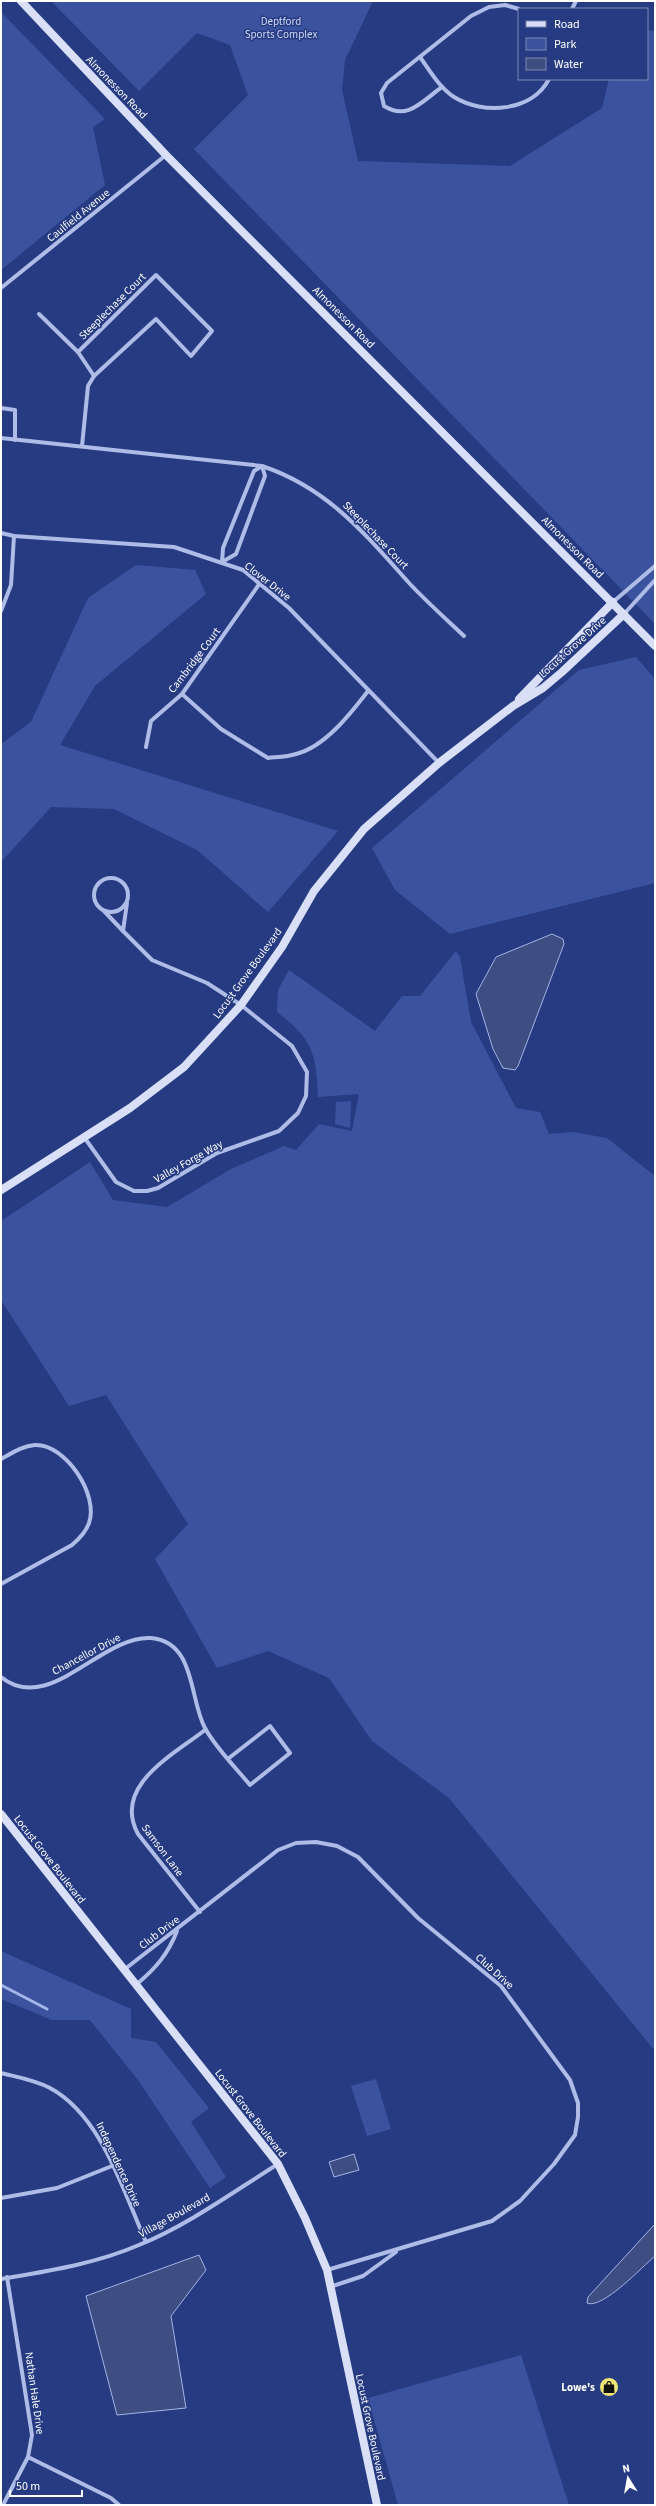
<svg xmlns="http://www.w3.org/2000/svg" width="656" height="2506" viewBox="0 0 656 2506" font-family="'Source Sans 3',sans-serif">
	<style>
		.green { fill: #3b539f }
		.water { fill: #3e4d82; stroke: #a3b4e7 }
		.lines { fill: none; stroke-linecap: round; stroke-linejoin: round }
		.stream { stroke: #a3b4e7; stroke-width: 3 }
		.street { stroke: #aebce7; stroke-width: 4 }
		.secondary { stroke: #d8dff6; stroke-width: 8 }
		.labels { text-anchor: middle; stroke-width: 3; stroke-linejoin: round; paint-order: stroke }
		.park-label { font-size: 11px; fill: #d2dbf5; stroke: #263b82 }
		.street-label { font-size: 11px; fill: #fff; stroke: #263b82 }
		.poi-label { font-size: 11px; font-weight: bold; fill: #fff; stroke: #263b82; text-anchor: end }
	</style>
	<rect width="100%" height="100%" fill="#263b82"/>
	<!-- green -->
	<g class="green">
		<polygon points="51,1 373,1 345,60 342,90 358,161 510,166 602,108 609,79 647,79 647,30 655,31 655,624 194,149 248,95 230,45 197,33 139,91"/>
		<polygon points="1,12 105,119 93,127 105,185 1,270"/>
		<polygon points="136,565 195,570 206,594 95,686 60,745 338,831 268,912 197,850 114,809 51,807 1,862 1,744 31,722 88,598"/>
		<polygon points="636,657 655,679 655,883 450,934 395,890 372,848 579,670"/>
		<path d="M456,951L460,957L471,1022L516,1108L540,1112L549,1134L573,1132L607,1138L655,1176V2051L449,1798L372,1741L329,1678L268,1651L217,1668L155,1559L188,1524L106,1395L69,1406L1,1300V1221L90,1162L113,1200L167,1207L231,1169L284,1146L296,1150L319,1124L352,1131L359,1094L318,1097C316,1052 313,1040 277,1012L278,990L289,970L375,1031L402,996H420Z"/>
		<polygon points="351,1101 350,1128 335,1124 336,1102"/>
		<polygon points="1,1951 131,2009 131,2038 156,2042 209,2108 191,2122 226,2177 210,2188 138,2080 90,2020 52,2020 1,1999"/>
		<polygon points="376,2079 391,2129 367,2136 351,2086"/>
		<polygon points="521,2355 569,2505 398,2505 368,2398"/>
	</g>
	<!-- water -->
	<g class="water">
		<polygon points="552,934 563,939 564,944 518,1066 515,1070 503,1068 493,1049 476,994 496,957"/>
		<polygon points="354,2154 359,2170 334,2177 329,2162"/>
		<path d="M655,2224V2256C643,2266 602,2310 587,2303L588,2297Z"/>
		<polygon points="199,2255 206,2270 171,2316 186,2408 117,2415 86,2296"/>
	</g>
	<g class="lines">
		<!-- stream -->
		<polyline class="stream" points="1,1985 47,2009"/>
		<!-- street -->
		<g class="street">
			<polyline points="572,9 576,1"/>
			<path d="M420,57C430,71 439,87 454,97C483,115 532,112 549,79"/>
			<path d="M442,87C422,101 408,121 384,106L381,93L387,83L471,16L489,7L505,5L519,9"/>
			<polyline points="1,288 166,155"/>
			<polyline points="39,314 78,352 94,376"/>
			<polyline points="78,352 156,275 212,331 191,356 156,319 94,376 88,386 82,446"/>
			<polyline points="1,408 15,410 15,440"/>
			<path d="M1,438L262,466C328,488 365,534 410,584C427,602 446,619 464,636"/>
			<polygon points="262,466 265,476 236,554 222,562 223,548 254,471"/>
			<polyline points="1,533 14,536 174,547 243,570 289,608 439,763"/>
			<polyline points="613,602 655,566"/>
			<polyline points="1,611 11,585 14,536"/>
			<polyline points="624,614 655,580"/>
			<path d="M182,694L221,729L268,758C277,757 287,757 296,754C325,747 351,713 368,691"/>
			<polyline points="146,747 151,721 182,694 260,583"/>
			<circle cx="111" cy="895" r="17"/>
			<polyline points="104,911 123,931 127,903"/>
			<polyline points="84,1137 116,1182 134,1191 147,1191 158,1188 217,1153 279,1131 298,1113 306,1096 307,1072 292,1046 241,1005 207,983 152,960 123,931"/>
			<path d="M1,1459C12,1453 22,1446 35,1445C66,1444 99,1495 89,1523C86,1532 79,1539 72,1545L1,1584"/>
			<path d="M1,1677C49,1716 101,1635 151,1638C196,1642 189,1699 205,1728C215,1747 236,1768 250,1785L290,1753L270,1726L229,1758"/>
			<path d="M200,1912L138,1834C112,1786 173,1755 205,1730"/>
			<polyline points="125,1969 278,1850 296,1843 316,1842 337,1846 358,1857 418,1918 501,1986 570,2080 578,2103 578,2117 575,2135 554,2164 520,2201 492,2221 327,2270"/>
			<path d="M137,1984C156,1968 168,1954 177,1931"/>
			<path d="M1,2073C17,2077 35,2080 50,2088C102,2116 123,2191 146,2242"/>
			<polyline points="1,2198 57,2188 112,2166"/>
			<path d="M1,2279C48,2271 95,2264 139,2245C188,2225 233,2192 278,2164"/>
			<polyline points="330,2287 363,2276 396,2252"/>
			<polyline points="28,2457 111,2498 119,2505"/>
			<polyline points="3,2505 28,2457 32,2435 7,2277"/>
		</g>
		<!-- secondary -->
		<g class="secondary">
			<polyline points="21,1 166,155 655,646"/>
			<polyline points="519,699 613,602"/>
			<polyline points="1,1190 130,1108 184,1067 241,1005 282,947 314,891 364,829 439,763 513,706 543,688 562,672 624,614"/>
			<polyline points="1,1814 278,2164 305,2218 327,2270 377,2505"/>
		</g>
	</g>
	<!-- icons -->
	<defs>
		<symbol id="shop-disc" viewBox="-11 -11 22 22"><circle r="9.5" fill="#f0e674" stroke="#263b82"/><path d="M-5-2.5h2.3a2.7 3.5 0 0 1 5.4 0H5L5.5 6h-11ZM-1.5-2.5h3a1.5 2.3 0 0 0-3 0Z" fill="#111"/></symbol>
	</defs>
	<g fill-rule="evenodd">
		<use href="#shop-disc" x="598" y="2376" width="22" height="22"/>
	</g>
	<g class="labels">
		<!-- park labels -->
		<g class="park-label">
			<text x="281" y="25">Deptford<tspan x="281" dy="13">Sports Complex</tspan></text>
		</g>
		<!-- street labels -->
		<g class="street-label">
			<text transform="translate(117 87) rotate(46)" y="4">Almonesson Road</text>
			<text transform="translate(78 215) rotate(-39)" y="4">Caulfield Avenue</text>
			<text transform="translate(112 306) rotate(-45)" y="4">Steeplechase Court</text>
			<text transform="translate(344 317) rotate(45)" y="4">Almonesson Road</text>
			<text transform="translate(376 535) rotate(46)" y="4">Steeplechase Court</text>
			<text transform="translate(573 547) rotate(45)" y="4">Almonesson Road</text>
			<text transform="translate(268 581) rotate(38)" y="4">Clover Drive</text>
			<text transform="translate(572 647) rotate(-42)" y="4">Locust Grove Drive</text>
			<text transform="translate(194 660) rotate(-53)" y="4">Cambridge Court</text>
			<text transform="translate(247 973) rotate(-54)" y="4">Locust Grove Boulevard</text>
			<text transform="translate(188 1161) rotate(-29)" y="4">Valley Forge Way</text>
			<text transform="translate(86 1654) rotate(-28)" y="4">Chancellor Drive</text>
			<text transform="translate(163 1850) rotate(53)" y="4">Samson Lane</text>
			<text transform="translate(50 1859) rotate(52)" y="4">Locust Grove Boulevard</text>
			<text transform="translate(159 1932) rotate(-37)" y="4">Club Drive</text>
			<text transform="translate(495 1971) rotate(42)" y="4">Club Drive</text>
			<text transform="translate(251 2113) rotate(52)" y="4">Locust Grove Boulevard</text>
			<text transform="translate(119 2164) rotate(65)" y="4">Independence Drive</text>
			<text transform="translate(174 2215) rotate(-29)" y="4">Village Boulevard</text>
			<text transform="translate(35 2393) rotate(82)" y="4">Nathan Hale Drive</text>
			<text transform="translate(371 2427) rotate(78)" y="4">Locust Grove Boulevard</text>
		</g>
		<!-- poi labels -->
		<g class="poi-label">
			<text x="595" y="2391">Lowe's</text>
		</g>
	</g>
	<!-- border -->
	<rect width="656" height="2506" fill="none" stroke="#ffffff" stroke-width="4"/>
	<!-- legend -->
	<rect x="518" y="8" width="130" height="72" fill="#263b82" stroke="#7d89b4"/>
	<rect x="526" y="21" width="20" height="6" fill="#d8dff6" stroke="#7d89b4"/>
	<text x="554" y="28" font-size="12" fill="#ffffff">Road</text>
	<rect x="526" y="38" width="20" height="12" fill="#3b539f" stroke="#7d89b4"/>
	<text x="554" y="48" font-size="12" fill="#ffffff">Park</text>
	<rect x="526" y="58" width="20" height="12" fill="#3e4d82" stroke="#7d89b4"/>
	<text x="554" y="68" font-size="12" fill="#ffffff">Water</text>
	<!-- north arrow -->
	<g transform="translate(628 2478) rotate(349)" stroke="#263b82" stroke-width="3" paint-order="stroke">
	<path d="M0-3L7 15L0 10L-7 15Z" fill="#ffffff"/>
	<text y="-6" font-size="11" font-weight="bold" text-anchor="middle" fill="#ffffff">N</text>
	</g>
	<!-- scale -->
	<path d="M10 2490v6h72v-6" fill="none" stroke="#ffffff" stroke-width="2"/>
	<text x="16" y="2490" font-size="12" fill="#ffffff" stroke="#263b82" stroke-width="3" paint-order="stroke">50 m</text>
</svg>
